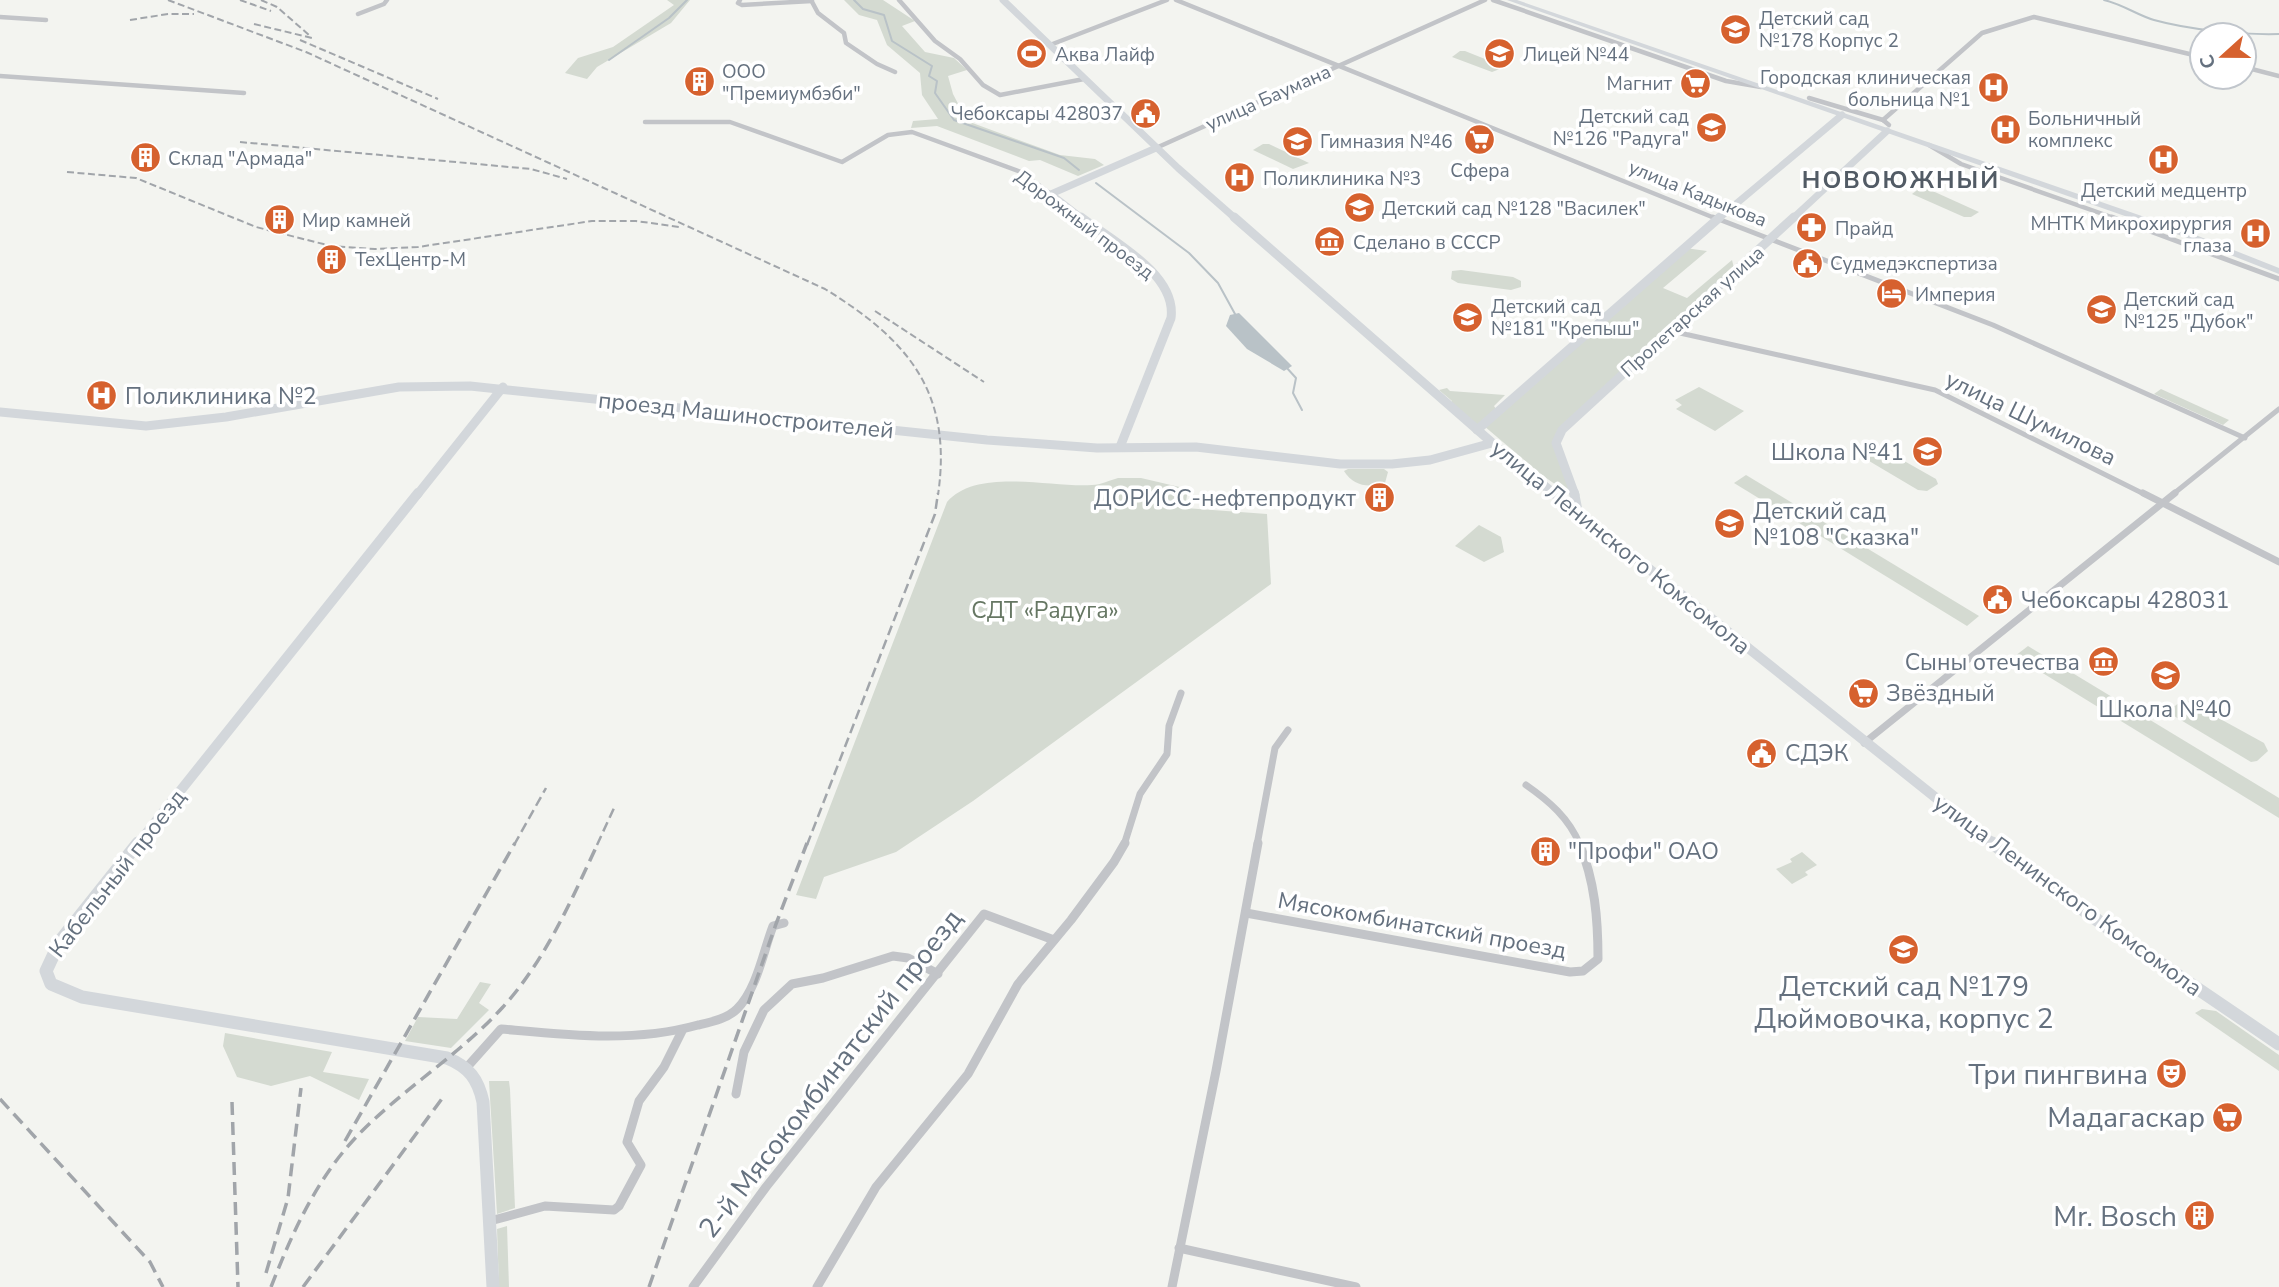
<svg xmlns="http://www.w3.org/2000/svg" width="2279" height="1287" viewBox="0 0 2279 1287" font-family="'Nunito Sans',sans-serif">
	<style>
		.green { fill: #d4dad1 }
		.water { fill: #b9c2c7 }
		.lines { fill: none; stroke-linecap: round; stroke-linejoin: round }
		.stream { stroke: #b9c2c7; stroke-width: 2 }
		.street-far3 { stroke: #c2c4c8; stroke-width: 4.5 }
		.street-far2 { stroke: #c2c4c8; stroke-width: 5 }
		.street-far1 { stroke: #c2c4c8; stroke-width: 7 }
		.street { stroke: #c2c4c8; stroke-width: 9 }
		.secondary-far3 { stroke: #d3d7db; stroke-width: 7 }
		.secondary-far2 { stroke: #d3d7db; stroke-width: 9 }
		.secondary-far1 { stroke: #d3d7db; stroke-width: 10 }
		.secondary { stroke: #d3d7db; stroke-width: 13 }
		.primary { fill: #d3d7db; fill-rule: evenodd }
		.rail-far2 { stroke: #a1a5aa; stroke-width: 2; stroke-dasharray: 7 3.5; stroke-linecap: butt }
		.rail-far1 { stroke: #a1a5aa; stroke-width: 2.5; stroke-dasharray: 10 5; stroke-linecap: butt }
		.rail { stroke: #a1a5aa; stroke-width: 3.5; stroke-dasharray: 13 7; stroke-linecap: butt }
		.labels { text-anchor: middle; stroke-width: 7; stroke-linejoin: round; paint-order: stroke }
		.far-poi-label { font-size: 19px; fill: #65717f; stroke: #fff; text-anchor: start }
		.far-street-label { font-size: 19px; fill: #65717f; stroke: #fff }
		.poi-label { font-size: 23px; fill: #65717f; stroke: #fff; text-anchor: start }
		.street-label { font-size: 23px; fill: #65717f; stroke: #fff }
		.park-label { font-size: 23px; fill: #667763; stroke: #fff }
		.far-district-label { font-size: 24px; font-weight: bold; letter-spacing: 2px; fill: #525b65; stroke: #fff }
		.near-poi-label { font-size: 28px; fill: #65717f; stroke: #fff; text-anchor: end }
		.near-street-label { font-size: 28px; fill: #65717f; stroke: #fff }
	</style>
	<rect width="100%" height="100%" fill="#f3f4f0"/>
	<!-- green -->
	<g class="green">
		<polygon points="667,0 690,0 671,23 597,67 587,79 565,73 578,58 613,47 674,5"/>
		<polygon points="844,0 883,0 915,21 902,26 925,52 954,58 967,70 948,76 953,94 967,121 1060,155 1095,159 1104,165 1078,176 1040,160 1029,161 937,126 911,128 913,121 938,119 922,95 920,73 887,45 877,20 859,15"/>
		<polygon points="1460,51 1465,51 1505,67 1492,72 1452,57"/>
		<polygon points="1263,144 1269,144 1309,163 1293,169 1253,150"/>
		<polygon points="1920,188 1926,188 1979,212 1971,217 1964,217 1912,194"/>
		<polygon points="1685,248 1707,251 1663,288 1687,298 1732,260 1735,272 1557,437 1576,499 1542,475 1484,426"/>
		<polygon points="1461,270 1513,277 1521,281 1521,287 1511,290 1458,283 1451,279 1452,271"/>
		<polygon points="1699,387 1744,411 1715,431 1676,409 1682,405 1675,400"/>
		<polygon points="1447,388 1450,391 1505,395 1494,406 1496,409 1478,425 1451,405 1452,401 1439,390"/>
		<polygon points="2161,389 2229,420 2223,425 2154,394"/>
		<polygon points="1875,448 1883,449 1936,479 1938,484 1927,491 1918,490 1864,458 1864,455"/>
		<path d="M1348,469H1384L1388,472L1385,483C1368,488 1353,486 1344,471Z"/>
		<polygon points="1746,475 1979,616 1967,626 1734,483"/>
		<path d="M1118,478H1141L1188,489L1185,508L1267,514L1271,584L973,801L896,852L824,877L816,899L796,895L947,502C977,467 1051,488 1092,485C1101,485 1110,480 1118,478Z"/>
		<polygon points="1479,525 1501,537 1504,552 1484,562 1455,546"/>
		<polygon points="2028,646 2279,798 2279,818 2015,656"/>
		<polygon points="2184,699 2264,743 2268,751 2257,761 2251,762 2174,716 2171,709"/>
		<polygon points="1802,852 1817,865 1805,872 1808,875 1792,884 1776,869 1792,862 1790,859"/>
		<polygon points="480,982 491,984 479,1003 489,1010 451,1048 405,1041 418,1017 457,1019"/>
		<polygon points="2202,1009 2216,1011 2279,1055 2279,1071 2195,1013"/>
		<polygon points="225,1033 332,1052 323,1072 369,1079 359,1100 310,1076 271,1086 237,1077 223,1046"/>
		<polygon points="489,1081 509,1081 510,1089 515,1208 497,1214"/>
		<polygon points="507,1226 509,1287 499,1287 497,1229"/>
	</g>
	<!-- water -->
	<polygon class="water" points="1239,313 1292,366 1284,371 1247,349 1226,326 1230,315"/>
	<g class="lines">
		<!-- stream -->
		<g class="stream">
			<polyline points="854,0 863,9 884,15 892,41 932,66 929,76 937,81 935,93 954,120 1064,158 1079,170"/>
			<path d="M2104,0C2122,4 2137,15 2154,20C2190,30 2242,35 2279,34"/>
			<polyline points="609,60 669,18 687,0"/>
			<polyline points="1096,183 1189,253 1218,283 1235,314"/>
			<polyline points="1286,367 1296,378 1293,393 1302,410"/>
		</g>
		<!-- street-far3 -->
		<g class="street-far3">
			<polyline points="740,0 738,3 742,5 812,1"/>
			<polyline points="811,0 818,13 844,33 846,43 877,64 895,72"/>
			<polyline points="899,0 935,41 960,59 983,85 1000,95 1084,79"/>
			<polyline points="1176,0 1717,219"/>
			<polyline points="1493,0 1726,81 1761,87"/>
			<polyline points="358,14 384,4 387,0"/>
			<polyline points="0,17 46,20"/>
			<polyline points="1050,45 1167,0"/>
			<polyline points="2244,67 2279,76"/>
			<polyline points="0,76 244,93"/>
			<polyline points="1809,98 1883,120 1889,125"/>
			<polyline points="1883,120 1982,33 2034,17 2202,57"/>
			<polyline points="645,122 730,122 842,162 888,135 912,132 1021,172 1051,194"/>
			<polyline points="1929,145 1961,164 2117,219"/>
			<polyline points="1156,148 1485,0"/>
		</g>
		<!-- street-far2 -->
		<g class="street-far2">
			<polyline points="1713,217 1993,325 2245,438"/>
			<polyline points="2112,217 2279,279"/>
			<polyline points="1671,331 1935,390 2146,495"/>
			<polyline points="2172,495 2279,409"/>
		</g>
		<!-- street-far1 -->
		<g class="street-far1">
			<polyline points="2143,493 2279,562"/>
			<polyline points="1864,743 2175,493"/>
			<path d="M1526,785C1549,801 1569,818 1580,845"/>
			<polyline points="1124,845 1140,794 1167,754 1169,726 1181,693"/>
			<polyline points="1257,845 1275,748 1288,730"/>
		</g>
		<!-- street -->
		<g class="street">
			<path d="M1246,913L1570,972L1583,971L1598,959C1598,919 1595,881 1579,843"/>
			<path d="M468,1066L501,1029C567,1035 633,1043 698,1025C711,1022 727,1019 737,1009C757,989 763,952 773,926L784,923"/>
			<polyline points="736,1094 744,1052 764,1010 792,984 823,978 893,956 908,958 938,974"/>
			<polyline points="490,1221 545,1206 614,1210 619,1206 641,1165 627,1142 639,1101 664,1067 682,1031"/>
			<polyline points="1179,1248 1356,1287"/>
			<polyline points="693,1287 766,1187 984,914 1054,940"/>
			<polyline points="817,1287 876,1187 968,1074 1018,984 1071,920 1114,862 1125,843"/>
			<polyline points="1172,1287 1216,1071 1258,843"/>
		</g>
		<!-- secondary-far3 -->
		<g class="secondary-far3">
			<polyline points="1003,0 1178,168 1236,219"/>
			<polyline points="1083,219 1051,194 1156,148"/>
			<polyline points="1718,219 1842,115"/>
			<polyline points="1792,219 1887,131"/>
		</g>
		<!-- secondary-far2 -->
		<g class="secondary-far2">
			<path d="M1081,217C1112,241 1177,274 1171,318L1120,447"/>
			<polyline points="1234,217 1505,454 1556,495"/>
			<polyline points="0,412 146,426 226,417 399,387 470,386 987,440 1097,448 1196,447 1340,464 1392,464 1430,460 1492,443"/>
			<polyline points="1477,430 1720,217"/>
			<polyline points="417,495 503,387"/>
			<polyline points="1575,495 1556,443 1562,430 1794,217"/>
		</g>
		<!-- secondary-far1 -->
		<g class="secondary-far1">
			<polyline points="1554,493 1995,845"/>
			<polyline points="1574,493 1578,513"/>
			<polyline points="137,845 418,493"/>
		</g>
		<!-- secondary -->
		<g class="secondary">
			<path d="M138,843L60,941L46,971L51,984L82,997L447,1058C469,1067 478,1079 483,1102L493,1287"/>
			<polyline points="1992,843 2104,925 2279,1044"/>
		</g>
		<!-- primary -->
		<polygon class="primary" points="1507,0 1517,0 2188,232 2279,268 2279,274 2182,236"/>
		<!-- rail-far2 -->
		<g class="rail-far2">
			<path d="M168,0L306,52L825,289C908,340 953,392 938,495"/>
			<polyline points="240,0 271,11"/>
			<polyline points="261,0 277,7 309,35"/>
			<polyline points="130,20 168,14 194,14"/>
			<polyline points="254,24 312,38"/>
			<polyline points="300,40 438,99"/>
			<polyline points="240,142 531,169 567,179"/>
			<polyline points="67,172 136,178 256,227 331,246 375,249 418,247 592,221 636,221 679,227"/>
			<polyline points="875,311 984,382"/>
		</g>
		<!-- rail-far1 -->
		<g class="rail-far1">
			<polyline points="514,845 546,788"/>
			<polyline points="597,845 614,808"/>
			<polyline points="807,845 935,514 938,493"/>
		</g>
		<!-- rail -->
		<g class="rail">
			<polyline points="0,1099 150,1262 163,1287"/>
			<polyline points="232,1102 238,1287"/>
			<polyline points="345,1141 515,843"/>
			<polyline points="266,1273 288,1198 301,1088"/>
			<path d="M271,1287C293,1231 318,1175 362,1131C406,1087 460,1054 502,1008C545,961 571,901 598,843"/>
			<polyline points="303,1287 444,1096"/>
			<polyline points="649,1287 776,924 807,843"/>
		</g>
	</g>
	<!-- icons -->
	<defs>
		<symbol id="school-disc" viewBox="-11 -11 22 22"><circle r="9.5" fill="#d6612e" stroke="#fff"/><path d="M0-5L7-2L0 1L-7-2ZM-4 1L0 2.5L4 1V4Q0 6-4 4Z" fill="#fff"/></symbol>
		<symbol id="stadium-disc" viewBox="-11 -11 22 22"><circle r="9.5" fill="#d6612e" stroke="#fff"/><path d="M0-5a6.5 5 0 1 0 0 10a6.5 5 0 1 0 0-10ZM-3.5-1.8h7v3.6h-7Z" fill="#fff"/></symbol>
		<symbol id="building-disc" viewBox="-11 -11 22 22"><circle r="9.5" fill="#d6612e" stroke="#fff"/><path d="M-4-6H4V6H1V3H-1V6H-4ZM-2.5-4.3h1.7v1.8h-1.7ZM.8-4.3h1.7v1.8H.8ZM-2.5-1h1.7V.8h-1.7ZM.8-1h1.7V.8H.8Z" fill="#fff"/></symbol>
		<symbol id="supermarket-disc" viewBox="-11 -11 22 22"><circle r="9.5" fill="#d6612e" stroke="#fff"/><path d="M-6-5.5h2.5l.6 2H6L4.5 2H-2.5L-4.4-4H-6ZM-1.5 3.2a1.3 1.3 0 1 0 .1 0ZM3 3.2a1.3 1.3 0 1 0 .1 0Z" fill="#fff"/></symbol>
		<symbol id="hospital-disc" viewBox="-11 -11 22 22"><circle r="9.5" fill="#d6612e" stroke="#fff"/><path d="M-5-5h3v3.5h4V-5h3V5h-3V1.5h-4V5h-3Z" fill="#fff"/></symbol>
		<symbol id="civic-disc" viewBox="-11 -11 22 22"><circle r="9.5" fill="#d6612e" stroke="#fff"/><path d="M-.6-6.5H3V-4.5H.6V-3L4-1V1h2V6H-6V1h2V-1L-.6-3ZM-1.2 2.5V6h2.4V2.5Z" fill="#fff"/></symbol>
		<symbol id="pharmacy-disc" viewBox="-11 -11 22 22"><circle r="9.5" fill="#d6612e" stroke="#fff"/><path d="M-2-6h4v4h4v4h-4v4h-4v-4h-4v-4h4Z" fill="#fff"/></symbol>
		<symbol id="museum-disc" viewBox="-11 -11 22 22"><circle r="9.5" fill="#d6612e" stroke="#fff"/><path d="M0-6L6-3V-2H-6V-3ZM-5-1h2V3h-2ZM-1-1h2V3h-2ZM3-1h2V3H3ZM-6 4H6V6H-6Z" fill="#fff"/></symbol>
		<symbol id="hotel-disc" viewBox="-11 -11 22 22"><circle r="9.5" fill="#d6612e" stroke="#fff"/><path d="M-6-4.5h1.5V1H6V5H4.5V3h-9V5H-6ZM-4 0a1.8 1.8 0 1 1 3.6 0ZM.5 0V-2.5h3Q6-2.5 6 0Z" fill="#fff"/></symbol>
		<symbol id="theatre-disc" viewBox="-11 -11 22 22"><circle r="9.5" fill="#d6612e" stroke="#fff"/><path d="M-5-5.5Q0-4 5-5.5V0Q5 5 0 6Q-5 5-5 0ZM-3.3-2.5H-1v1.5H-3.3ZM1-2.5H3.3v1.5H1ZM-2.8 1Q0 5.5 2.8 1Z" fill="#fff"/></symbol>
	</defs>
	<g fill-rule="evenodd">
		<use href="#school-disc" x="1718" y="12" width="35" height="35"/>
		<use href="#stadium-disc" x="1014" y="36" width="35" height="35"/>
		<use href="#school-disc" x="1482" y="36" width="35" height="35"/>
		<use href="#building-disc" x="682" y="64" width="35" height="35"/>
		<use href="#supermarket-disc" x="1678" y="66" width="35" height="35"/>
		<use href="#hospital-disc" x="1976" y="70" width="35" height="35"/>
		<use href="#civic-disc" x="1128" y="96" width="35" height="35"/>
		<use href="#school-disc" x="1694" y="110" width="35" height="35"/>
		<use href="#hospital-disc" x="1988" y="112" width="35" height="35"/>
		<use href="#supermarket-disc" x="1462" y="122" width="35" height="35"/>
		<use href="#school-disc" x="1280" y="124" width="35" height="35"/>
		<use href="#building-disc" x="128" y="140" width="35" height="35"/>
		<use href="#hospital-disc" x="2146" y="142" width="35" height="35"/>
		<use href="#hospital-disc" x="1222" y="160" width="35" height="35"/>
		<use href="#school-disc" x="1342" y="190" width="35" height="35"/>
		<use href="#building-disc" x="262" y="202" width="35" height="35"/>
		<use href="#pharmacy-disc" x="1794" y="210" width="35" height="35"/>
		<use href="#hospital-disc" x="2238" y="216" width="35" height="35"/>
		<use href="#museum-disc" x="1312" y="224" width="35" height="35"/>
		<use href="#building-disc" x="314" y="242" width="35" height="35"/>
		<use href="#civic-disc" x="1790" y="246" width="35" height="35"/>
		<use href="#hotel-disc" x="1874" y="276" width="35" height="35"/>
		<use href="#school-disc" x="2084" y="292" width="35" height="35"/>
		<use href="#school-disc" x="1450" y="300" width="35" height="35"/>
		<use href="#hospital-disc" x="84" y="378" width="35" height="35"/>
		<use href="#school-disc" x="1910" y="434" width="35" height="35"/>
		<use href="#building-disc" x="1362" y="480" width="35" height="35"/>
		<use href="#school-disc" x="1712" y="506" width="35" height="35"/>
		<use href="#civic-disc" x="1980" y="582" width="35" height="35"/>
		<use href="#museum-disc" x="2086" y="644" width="35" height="35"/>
		<use href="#school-disc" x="2148" y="658" width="35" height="35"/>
		<use href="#supermarket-disc" x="1846" y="676" width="35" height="35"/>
		<use href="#civic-disc" x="1744" y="736" width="35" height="35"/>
		<use href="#building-disc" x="1528" y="834" width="35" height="35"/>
		<use href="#school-disc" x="1886" y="932" width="35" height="35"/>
		<use href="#theatre-disc" x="2154" y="1056" width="35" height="35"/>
		<use href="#supermarket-disc" x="2210" y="1100" width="35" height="35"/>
		<use href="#building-disc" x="2182" y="1198" width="35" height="35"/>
	</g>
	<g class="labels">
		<!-- far-poi labels -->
		<g class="far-poi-label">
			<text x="1759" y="25">Детский сад<tspan x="1759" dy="22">№178 Корпус 2</tspan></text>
			<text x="1055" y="61">Аква Лайф</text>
			<text x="1523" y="61">Лицей №44</text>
			<text x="722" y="78">ООО<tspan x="722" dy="22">"Премиумбэби"</tspan></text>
			<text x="1971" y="84" text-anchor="end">Городская клиническая<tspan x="1971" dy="22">больница №1</tspan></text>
			<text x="1672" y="90" text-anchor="end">Магнит</text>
			<text x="1123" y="120" text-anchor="end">Чебоксары 428037</text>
			<text x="1689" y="123" text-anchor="end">Детский сад<tspan x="1689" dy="22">№126 "Радуга"</tspan></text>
			<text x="2028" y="125">Больничный<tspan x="2028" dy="22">комплекс</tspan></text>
			<text x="1320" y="148">Гимназия №46</text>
			<text x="168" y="165">Склад "Армада"</text>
			<text x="1480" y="177" text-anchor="middle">Сфера</text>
			<text x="1263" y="185">Поликлиника №3</text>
			<text x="2164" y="197" text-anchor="middle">Детский медцентр</text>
			<text x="1382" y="215">Детский сад №128 "Василек"</text>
			<text x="302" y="227">Мир камней</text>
			<text x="2232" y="230" text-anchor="end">МНТК Микрохирургия<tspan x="2232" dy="22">глаза</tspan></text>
			<text x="1835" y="235">Прайд</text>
			<text x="1353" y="249">Сделано в СССР</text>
			<text x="355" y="266">ТехЦентр-М</text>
			<text x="1830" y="270">Судмедэкспертиза</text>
			<text x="1915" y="301">Империя</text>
			<text x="2124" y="306">Детский сад<tspan x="2124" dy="22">№125 "Дубок"</tspan></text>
			<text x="1491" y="313">Детский сад<tspan x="1491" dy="22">№181 "Крепыш"</tspan></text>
		</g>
		<!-- far-street labels -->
		<g class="far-street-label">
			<text transform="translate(1268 97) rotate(-24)" y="7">улица Баумана</text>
			<text transform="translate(1698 193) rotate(22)" y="7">улица Кадыкова</text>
			<text transform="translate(1085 224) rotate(37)" y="7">Дорожный проезд</text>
			<text transform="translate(1692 311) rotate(-42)" y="7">Пролетарская улица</text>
		</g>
		<!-- poi labels -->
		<g class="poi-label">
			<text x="125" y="404">Поликлиника №2</text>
			<text x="1904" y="460" text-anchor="end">Школа №41</text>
			<text x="1356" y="506" text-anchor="end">ДОРИСС-нефтепродукт</text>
			<text x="1753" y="519">Детский сад<tspan x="1753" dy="26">№108 "Сказка"</tspan></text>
			<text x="2021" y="608">Чебоксары 428031</text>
			<text x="2080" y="670" text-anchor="end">Сыны отечества</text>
			<text x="1886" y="701">Звёздный</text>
			<text x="2165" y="717" text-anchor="middle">Школа №40</text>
			<text x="1785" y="761">СДЭК</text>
			<text x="1568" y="859">"Профи" ОАО</text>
		</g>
		<!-- street labels -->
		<g class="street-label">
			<text transform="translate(746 415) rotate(6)" y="8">проезд Машиностроителей</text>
			<text transform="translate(2031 418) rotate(26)" y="8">улица Шумилова</text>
			<text transform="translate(1621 547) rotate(39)" y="8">улица Ленинского Комсомола</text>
			<text transform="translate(117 873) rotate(-52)" y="8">Кабельный проезд</text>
			<text transform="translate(2068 895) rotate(36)" y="8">улица Ленинского Комсомола</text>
			<text transform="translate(1422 925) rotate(10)" y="8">Мясокомбинатский проезд</text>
		</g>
		<!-- park labels -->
		<g class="park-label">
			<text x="1045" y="618">СДТ «Радуга»</text>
		</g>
		<!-- far-district labels -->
		<g class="far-district-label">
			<text x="1901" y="188">НОВОЮЖНЫЙ</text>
		</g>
		<!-- near-poi labels -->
		<g class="near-poi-label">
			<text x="1904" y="996" text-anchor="middle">Детский сад №179<tspan x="1904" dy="32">Дюймовочка, корпус 2</tspan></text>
			<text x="2148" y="1084">Три пингвина</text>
			<text x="2205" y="1127">Мадагаскар</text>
			<text x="2177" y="1226">Mr. Bosch</text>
		</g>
		<!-- near-street labels -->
		<g class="near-street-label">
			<text transform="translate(830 1073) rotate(-52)" y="10">2-й Мясокомбинатский проезд</text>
		</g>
	</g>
	<!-- north arrow -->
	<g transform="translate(2223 56) rotate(249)"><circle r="33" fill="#ffffff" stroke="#c1c6cc" stroke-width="2"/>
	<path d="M0-5L12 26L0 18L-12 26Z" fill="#d6612e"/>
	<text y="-10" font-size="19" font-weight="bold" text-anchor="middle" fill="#65717f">С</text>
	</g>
</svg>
